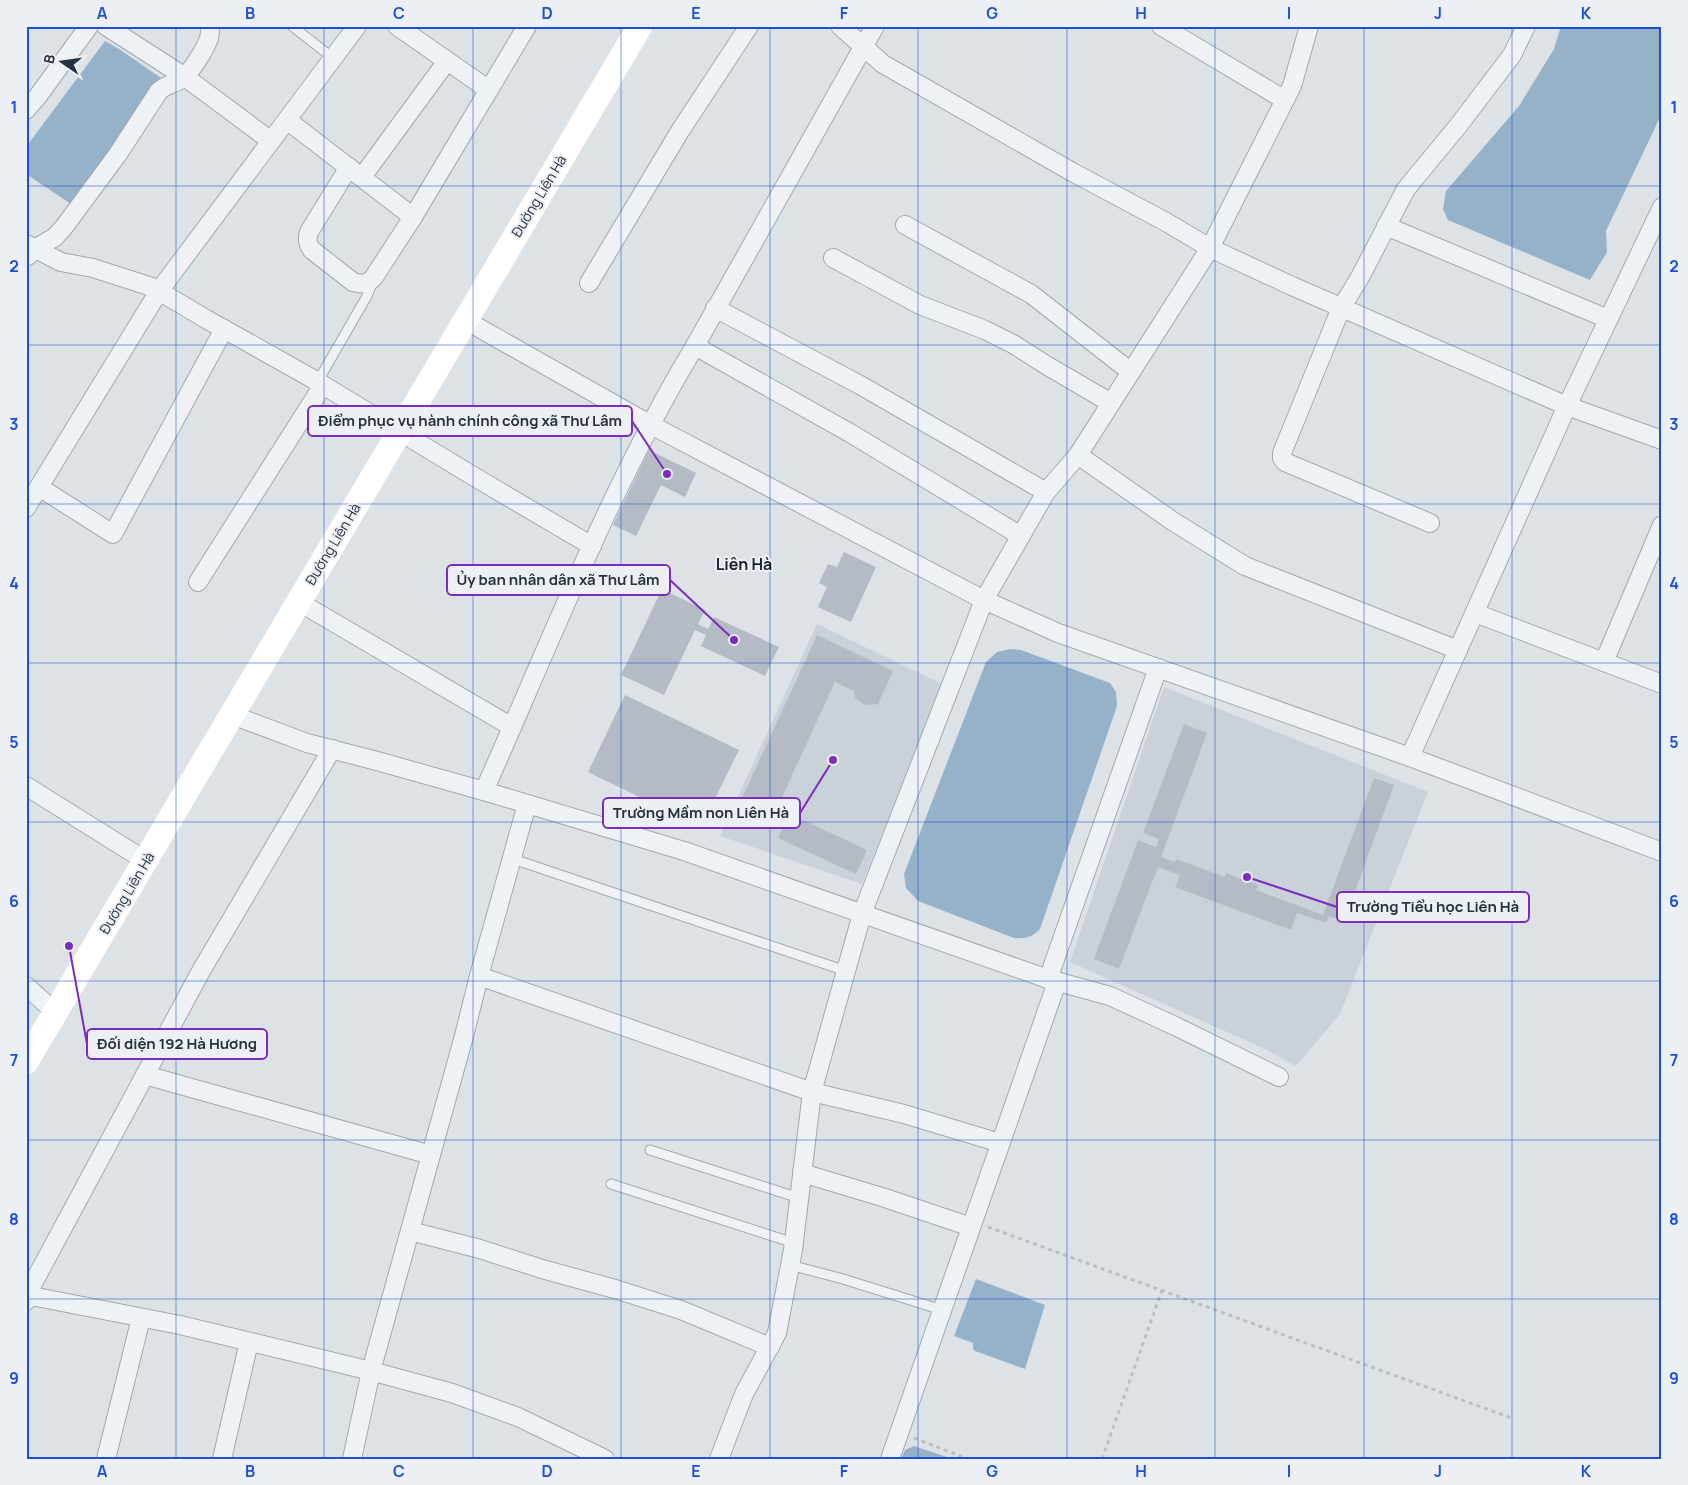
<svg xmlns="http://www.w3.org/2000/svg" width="1688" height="1485" viewBox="0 0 1688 1485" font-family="Manrope,sans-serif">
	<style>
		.built { fill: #cbd1d9 }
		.water { fill: #96b2c9 }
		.building { fill: #b4bbc4 }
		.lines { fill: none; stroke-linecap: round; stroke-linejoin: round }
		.lane-casing { stroke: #a2a9b1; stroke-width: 11 }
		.street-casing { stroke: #a2a9b1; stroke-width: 20 }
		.path { stroke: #bbc0c5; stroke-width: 3; stroke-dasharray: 4 4; stroke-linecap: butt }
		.lane { stroke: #eff2f5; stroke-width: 9 }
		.street { stroke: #eff2f5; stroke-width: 18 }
		.secondary { stroke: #fff; stroke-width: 25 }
		.grid { fill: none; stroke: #1d4ed8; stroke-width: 1; stroke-opacity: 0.55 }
		.labels { text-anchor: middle; stroke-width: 4; stroke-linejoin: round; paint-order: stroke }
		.street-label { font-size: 14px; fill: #26303e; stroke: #ecf0f5 }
		.quarter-label { font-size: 16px; font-weight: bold; fill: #18212e; stroke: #ecf0f5 }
		.leader { fill: none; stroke: #7b2cbf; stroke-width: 2 }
		.callout-dot { fill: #7b2cbf; stroke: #ecf0f5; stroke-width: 2 }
		.callout { fill: #ecf0f5; stroke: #7b2cbf; stroke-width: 2 }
		.callout-label { font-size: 15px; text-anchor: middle; font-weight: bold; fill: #26303e }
		.neatline { fill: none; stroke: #1d4ed8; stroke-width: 2 }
		.grid-label { font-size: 16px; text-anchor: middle; font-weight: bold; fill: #1d4ed8 }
	</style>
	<rect width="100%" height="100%" fill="#dde2e7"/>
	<!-- built -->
	<g class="built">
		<polygon points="817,624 942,684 862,884 720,836"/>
		<polygon points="1164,687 1428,792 1340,1014 1296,1066 1263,1048 1070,962"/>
	</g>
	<!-- water -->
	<g class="water">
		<polygon points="1561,26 1662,26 1662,113 1606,231 1607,252 1590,280 1448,220 1443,209 1446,191 1519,106 1554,49"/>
		<polygon points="105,41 119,49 161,78 160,81 74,206 26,174 26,147"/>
		<path d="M1010,649L1021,650L1110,683L1116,692L1117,706L1040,929C1032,937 1026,939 1014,938L918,901L906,888L904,874L986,662L997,652Z"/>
		<polygon points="976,1279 1045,1305 1025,1369 975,1351 973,1349 973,1343 954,1336"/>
		<polygon points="914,1446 953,1459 901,1459 905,1450"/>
	</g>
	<!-- building -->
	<g class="building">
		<polygon points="649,450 696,473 685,497 661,485 636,536 613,525"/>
		<polygon points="844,552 876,567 851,622 818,607 827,587 819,583 828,564 837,567"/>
		<polygon points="662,589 705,610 698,624 708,629 714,617 779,647 765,676 701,646 706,635 695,630 664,695 621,675"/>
		<polygon points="817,635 893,671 878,704 868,705 863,704 855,698 854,691 835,682 777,808 867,850 856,874 778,838 787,820 772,814 766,829 755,824 758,818 737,809"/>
		<polygon points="625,695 739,750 701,827 588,772"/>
		<polygon points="1184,724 1207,733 1161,857 1175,862 1176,859 1225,877 1226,873 1258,885 1256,890 1323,915 1374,778 1394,785 1344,921 1329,916 1326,923 1297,913 1291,930 1175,887 1180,875 1158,867 1119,969 1094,959 1138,840 1156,847 1159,839 1143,833"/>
	</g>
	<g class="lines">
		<defs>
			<g id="lane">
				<polyline points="292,26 333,58"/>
				<polyline points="318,381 367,296 373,281"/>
				<polyline points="513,859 846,971"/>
				<polyline points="650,1150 799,1198"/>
				<polyline points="611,1184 794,1243"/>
				<polyline points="790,1265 843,1279 942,1310"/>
			</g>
			<g id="street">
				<polyline points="106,26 185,77 271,141"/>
				<polyline points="397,26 489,90"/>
				<polyline points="840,26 883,64 1074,173 1166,222 1210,248 1292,286 1567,406 1662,440"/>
				<polyline points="1161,26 1285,100"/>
				<polyline points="26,110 38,96 89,26"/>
				<polyline points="287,120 413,217"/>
				<path d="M349,167L309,232C307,239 307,244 312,250L353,282C363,285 368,284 374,277L413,217L527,26"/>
				<polyline points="362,177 447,61"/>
				<polyline points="905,225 1031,294 1131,372"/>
				<polyline points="1386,226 1608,319"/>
				<polyline points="26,244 61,262 93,268 152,287 206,319 313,379 478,479 592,546"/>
				<path d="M28,256L34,249L55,237L64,227L118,154L159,91C167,84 175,84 183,78C191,72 206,48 209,38C210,35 210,30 210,26"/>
				<polyline points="833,258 920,305 985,330 1013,344 1046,365 1111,403"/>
				<polyline points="589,283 680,131 749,26"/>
				<polyline points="715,308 860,385 1046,492"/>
				<polyline points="465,320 651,425 984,600 1058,633 1410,757 1662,852"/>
				<polyline points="695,346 850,433 1021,536"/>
				<polyline points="1078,455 1174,522 1245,566 1458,650"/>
				<polyline points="39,487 113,534 224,329"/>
				<polyline points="26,508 159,291 357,26"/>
				<polyline points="1430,523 1285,462 1282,458 1282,453 1341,308 1359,279 1406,189 1458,126 1512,55 1526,26"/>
				<polyline points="198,582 323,385"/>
				<polyline points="299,602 512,727"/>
				<polyline points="1475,613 1662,684"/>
				<polyline points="1604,662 1662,525"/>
				<polyline points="232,715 307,743 377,761 484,791 684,851 1048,979 1110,996 1175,1026 1279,1077"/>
				<polyline points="1410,757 1567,406 1662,207"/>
				<polyline points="26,786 146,861"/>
				<path d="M484,791C550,643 611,485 695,346L875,26"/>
				<polyline points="479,976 812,1092 904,1114 1000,1143"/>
				<polyline points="1048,979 1158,668"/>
				<polyline points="26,986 56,1013"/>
				<polyline points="145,1075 431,1155"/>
				<polyline points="802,1173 882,1197 971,1227"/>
				<polyline points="410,1231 480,1249 542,1269 615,1289 681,1310 770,1347"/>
				<polyline points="26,1295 180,1325 371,1371 452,1393 518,1417 605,1459"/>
				<polyline points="26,1301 31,1287 201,971 332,749"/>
				<polyline points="106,1459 141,1318"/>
				<polyline points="222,1459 249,1342"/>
				<polyline points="352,1459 371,1371 464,1036 479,976 527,804"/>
				<polyline points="719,1459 744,1394 777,1333 793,1250 812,1092 862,914 984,600 1046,492 1078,455 1210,248 1292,86 1309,26"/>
				<polyline points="890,1459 1057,982"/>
			</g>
		</defs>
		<!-- lane casing -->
		<use href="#lane" class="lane-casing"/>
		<!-- street casing -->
		<use href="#street" class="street-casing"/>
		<!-- path -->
		<g class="path">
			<polyline points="988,1227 1514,1419"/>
			<polyline points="914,1438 968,1459"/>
			<polyline points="1102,1459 1162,1290"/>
		</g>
		<!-- lane -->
		<use href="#lane" class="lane"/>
		<!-- street -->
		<use href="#street" class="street"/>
		<!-- secondary -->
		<polyline class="secondary" points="26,1062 640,26"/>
	</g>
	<!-- grid -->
	<path class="grid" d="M176,26V1459M324,26V1459M473,26V1459M621,26V1459M770,26V1459M918,26V1459M1067,26V1459M1215,26V1459M1364,26V1459M1512,26V1459M26,186H1662M26,345H1662M26,504H1662M26,663H1662M26,822H1662M26,981H1662M26,1140H1662M26,1299H1662"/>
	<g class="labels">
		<!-- street labels -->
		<g class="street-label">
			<text transform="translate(539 196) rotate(-59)" y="5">Đường Liên Hà</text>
			<text transform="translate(333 544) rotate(-59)" y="5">Đường Liên Hà</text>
			<text transform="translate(127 893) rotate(-59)" y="5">Đường Liên Hà</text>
		</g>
		<!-- quarter labels -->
		<g class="quarter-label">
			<text x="744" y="570">Liên Hà</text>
		</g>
	</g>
	<!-- callouts -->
	<path class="leader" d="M667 474L632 421M734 640L670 580M833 760L800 813M1247 877L1337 907M69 946L87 1044"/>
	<g class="callout-dot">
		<circle cx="667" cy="474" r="5"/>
		<circle cx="734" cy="640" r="5"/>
		<circle cx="833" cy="760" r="5"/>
		<circle cx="1247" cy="877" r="5"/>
		<circle cx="69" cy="946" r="5"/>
	</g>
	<g class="callout">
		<rect x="308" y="406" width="324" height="30" rx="5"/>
		<rect x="447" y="565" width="223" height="30" rx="5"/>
		<rect x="603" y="798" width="197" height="30" rx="5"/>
		<rect x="1337" y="892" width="192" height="30" rx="5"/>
		<rect x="87" y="1029" width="180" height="30" rx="5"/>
	</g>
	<g class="callout-label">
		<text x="470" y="426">Điểm phục vụ hành chính công xã Thư Lâm</text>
		<text x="558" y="585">Ủy ban nhân dân xã Thư Lâm</text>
		<text x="701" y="818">Trường Mầm non Liên Hà</text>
		<text x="1433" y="912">Trường Tiểu học Liên Hà</text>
		<text x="177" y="1049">Đối diện 192 Hà Hương</text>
	</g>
	<!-- border -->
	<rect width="1688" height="1485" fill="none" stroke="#ecf0f5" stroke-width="55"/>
	<!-- north arrow -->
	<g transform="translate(62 62) rotate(283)" stroke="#ecf0f5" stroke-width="4" paint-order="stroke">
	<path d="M0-4L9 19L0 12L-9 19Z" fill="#26303e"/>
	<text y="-8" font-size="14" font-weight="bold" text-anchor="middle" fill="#26303e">B</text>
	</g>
	<rect x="28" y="28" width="1632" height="1430" class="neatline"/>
	<g class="grid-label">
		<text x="102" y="19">A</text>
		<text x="250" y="19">B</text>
		<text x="399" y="19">C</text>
		<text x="547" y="19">D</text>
		<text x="696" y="19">E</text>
		<text x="844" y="19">F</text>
		<text x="992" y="19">G</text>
		<text x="1141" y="19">H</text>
		<text x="1289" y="19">I</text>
		<text x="1438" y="19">J</text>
		<text x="1586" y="19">K</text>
		<text x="14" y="113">1</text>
		<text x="1674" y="113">1</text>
		<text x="14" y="272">2</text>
		<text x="1674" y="272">2</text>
		<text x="14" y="430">3</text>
		<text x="1674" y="430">3</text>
		<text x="14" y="589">4</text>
		<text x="1674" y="589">4</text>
		<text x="14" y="748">5</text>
		<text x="1674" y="748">5</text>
		<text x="14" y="907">6</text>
		<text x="1674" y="907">6</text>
		<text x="14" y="1066">7</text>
		<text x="1674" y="1066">7</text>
		<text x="14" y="1225">8</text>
		<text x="1674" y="1225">8</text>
		<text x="14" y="1384">9</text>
		<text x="1674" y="1384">9</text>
		<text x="102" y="1477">A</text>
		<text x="250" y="1477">B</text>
		<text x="399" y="1477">C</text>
		<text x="547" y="1477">D</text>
		<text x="696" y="1477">E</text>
		<text x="844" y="1477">F</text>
		<text x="992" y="1477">G</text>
		<text x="1141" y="1477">H</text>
		<text x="1289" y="1477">I</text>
		<text x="1438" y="1477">J</text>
		<text x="1586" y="1477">K</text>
	</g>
</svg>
